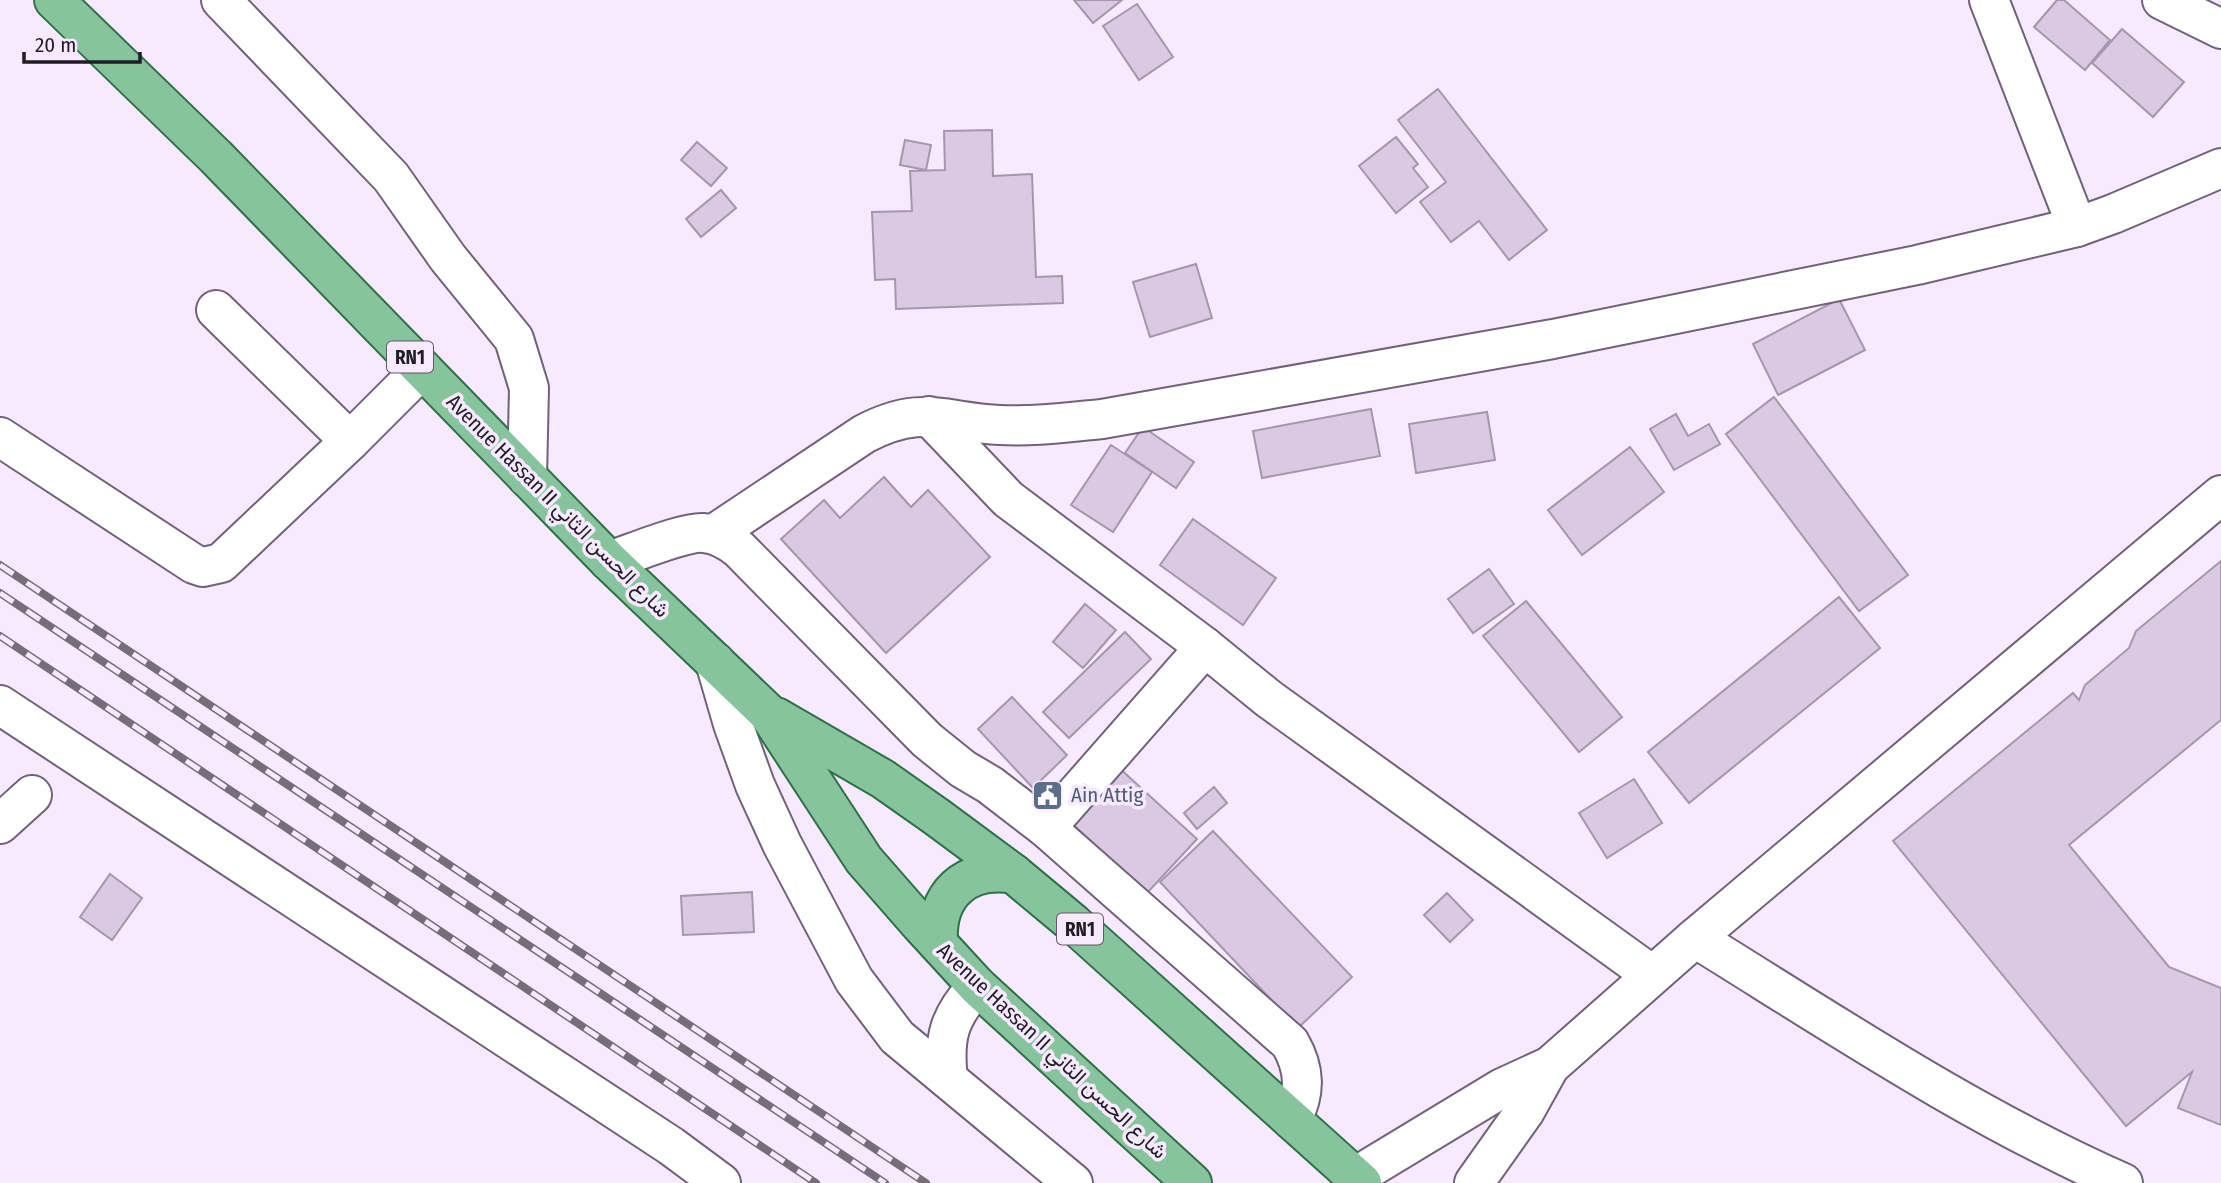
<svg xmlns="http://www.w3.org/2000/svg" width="2221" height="1183" viewBox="0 0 2221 1183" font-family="'Fira Sans Condensed',Vazirmatn,sans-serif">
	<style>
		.building { fill: #d9c9e2; stroke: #a596ae; stroke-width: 2 }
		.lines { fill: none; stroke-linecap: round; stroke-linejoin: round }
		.minor-casing { stroke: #716279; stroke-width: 42 }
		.major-casing { stroke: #307049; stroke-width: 42 }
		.minor { stroke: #fff; stroke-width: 38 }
		.major { stroke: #87c49d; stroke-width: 38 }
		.rail-casing { stroke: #766d7b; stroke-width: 8 }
		.rail { stroke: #f7eaff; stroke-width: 5; stroke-dasharray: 16; stroke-linecap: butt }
		.labels { text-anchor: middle; stroke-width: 7; stroke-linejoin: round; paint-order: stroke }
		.shield { fill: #f7eaff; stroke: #625a66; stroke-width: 2 }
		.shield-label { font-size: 19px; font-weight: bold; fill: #221c25 }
		.street-label { font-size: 21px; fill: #221c25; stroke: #f7eaff }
		.service-label { font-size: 21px; fill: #4e5e75; stroke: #f7eaff; text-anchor: start }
	</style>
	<rect width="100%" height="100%" fill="#f7eaff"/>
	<!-- building -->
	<g class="building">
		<polygon points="1074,0 1122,0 1093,23"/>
		<polygon points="2057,0 2064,0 2110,40 2085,70 2034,27"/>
		<polygon points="1137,4 1173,57 1139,80 1103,26"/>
		<polygon points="2122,29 2184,82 2153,117 2092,63"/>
		<polygon points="1438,89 1547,230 1509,260 1479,221 1451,242 1420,202 1446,182 1398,120"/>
		<polygon points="992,130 993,176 1032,174 1036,277 1062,276 1063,303 896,309 895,279 875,280 872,212 912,211 910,171 945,170 944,131"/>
		<polygon points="1396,137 1418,164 1413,168 1428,187 1396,213 1359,166"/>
		<polygon points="905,140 931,145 926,170 900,165"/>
		<polygon points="697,142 727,168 711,186 681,160"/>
		<polygon points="721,190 736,208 701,237 686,219"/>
		<polygon points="1196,264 1212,318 1150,337 1133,282"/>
		<polygon points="1839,299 1865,350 1778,395 1753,344"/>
		<polygon points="1774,397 1908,575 1859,611 1726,434"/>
		<polygon points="1371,409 1380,456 1262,478 1253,431"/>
		<polygon points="1487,412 1495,460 1416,473 1409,424"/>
		<polygon points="1676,414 1688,436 1709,424 1720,444 1674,470 1650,429"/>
		<polygon points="1143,427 1194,462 1176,488 1125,453"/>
		<polygon points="1111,445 1152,472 1113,532 1071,505"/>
		<polygon points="1630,447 1664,492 1582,555 1548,510"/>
		<polygon points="884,477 911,507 928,490 990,557 886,653 781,539 824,500 840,518"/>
		<polygon points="1193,519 1276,578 1243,625 1160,565"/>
		<polygon points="2221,561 2221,720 2069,845 2169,967 2221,988 2221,1125 2178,1108 2192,1072 2126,1126 1893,841 2073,693 2079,700 2085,685 2129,648 2136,631"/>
		<polygon points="1489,569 1514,604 1473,633 1448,599"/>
		<polygon points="1839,597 1880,648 1689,803 1648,752"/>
		<polygon points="1526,601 1622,717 1579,752 1483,636"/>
		<polygon points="1085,604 1116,630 1083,668 1053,642"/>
		<polygon points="1125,632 1151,659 1069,738 1043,712"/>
		<polygon points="1012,697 1067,755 1033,788 978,729"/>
		<polygon points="1117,766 1197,839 1147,893 1068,820"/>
		<polygon points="1634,779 1662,823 1607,858 1579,813"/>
		<polygon points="1214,787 1227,803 1197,829 1184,813"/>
		<polygon points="1213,831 1352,977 1298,1028 1160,882"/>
		<polygon points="110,874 142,898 112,940 80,917"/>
		<polygon points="752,892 754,932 683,935 681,896"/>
		<polygon points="1447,893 1473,920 1450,942 1424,915"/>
	</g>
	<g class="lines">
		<defs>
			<g id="minor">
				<polyline points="221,0 391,177 448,258 514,339 529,388 527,477"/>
				<polyline points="1989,0 2077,227"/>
				<polyline points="2162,0 2221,29"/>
				<polyline points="216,310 350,441"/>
				<polyline points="929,416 1008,499 1205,647 1269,699 1652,975"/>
				<polyline points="0,437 194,564 203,567 221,563 350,441 422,369"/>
				<path d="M714,534L864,434C921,404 943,422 1000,425C1035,427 1068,422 1102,419L1553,339L1917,265L2077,227L2113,214L2221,168"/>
				<path d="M609,561C631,554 685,531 704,533C718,534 729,541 739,549L927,740L963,769L990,785L1046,828L1290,1043C1305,1069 1306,1092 1292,1120"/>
				<polyline points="715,662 733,724 755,785 782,844 854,980 897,1037 1073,1183"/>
				<polyline points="0,705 671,1146 721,1183"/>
				<polyline points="0,824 32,795"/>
				<polyline points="1046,828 1205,647"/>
				<path d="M1695,938C1834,1024 1973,1117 2123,1183"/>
				<path d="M948,1079C943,1037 949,1017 977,986"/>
				<polyline points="1355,1177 1502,1088 1550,1066 1695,938 2221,495"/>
				<polyline points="1474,1183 1525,1111 1550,1066"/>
			</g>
			<g id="major">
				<polyline points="54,0 216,157 609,561 768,713 864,860 920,924 977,986 1192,1183"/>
				<polyline points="776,717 883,779 937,817 1014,874 1074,924 1362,1183"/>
				<path d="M938,943C935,895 965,866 1014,874"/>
			</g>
		</defs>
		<!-- minor casing -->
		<use href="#minor" class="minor-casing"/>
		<!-- major casing -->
		<use href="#major" class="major-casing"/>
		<!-- minor -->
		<use href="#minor" class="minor"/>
		<!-- major -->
		<use href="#major" class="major"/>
		<defs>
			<g id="rail">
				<polyline points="0,565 926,1183"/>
				<polyline points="0,593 885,1183"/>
				<polyline points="0,636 816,1183"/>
			</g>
		</defs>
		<!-- rail casing -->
		<use href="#rail" class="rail-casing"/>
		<!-- rail -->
		<use href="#rail" class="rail"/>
	</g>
	<!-- icons -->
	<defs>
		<symbol id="civic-square" viewBox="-11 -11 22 22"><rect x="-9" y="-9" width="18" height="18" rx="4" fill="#5c6f8a" stroke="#f7eaff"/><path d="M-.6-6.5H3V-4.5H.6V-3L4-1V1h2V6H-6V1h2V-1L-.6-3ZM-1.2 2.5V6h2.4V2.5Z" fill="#fff"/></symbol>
	</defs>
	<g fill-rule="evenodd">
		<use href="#civic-square" x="1030" y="778" width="35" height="35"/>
	</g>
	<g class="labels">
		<!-- shield labels -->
		<g class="shield">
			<rect x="387" y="341.5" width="46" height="31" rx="5"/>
			<rect x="1057" y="913.5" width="46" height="31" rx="5"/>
		</g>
		<g class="shield-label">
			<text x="410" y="364">RN1</text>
			<text x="1080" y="936">RN1</text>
		</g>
		<!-- street labels -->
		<g class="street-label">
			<text transform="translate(558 506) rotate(45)" y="7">Avenue Hassan II شارع الحسن الثاني</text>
			<text transform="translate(1052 1051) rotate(43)" y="7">Avenue Hassan II شارع الحسن الثاني</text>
		</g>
		<!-- service labels -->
		<g class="service-label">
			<text x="1071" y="802">Ain Attig</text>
		</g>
	</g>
	<!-- scale -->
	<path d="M24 52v10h116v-10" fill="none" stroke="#221c25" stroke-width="3.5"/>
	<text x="35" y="52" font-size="21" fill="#221c25" stroke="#f7eaff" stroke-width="5" paint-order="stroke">20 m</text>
</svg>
